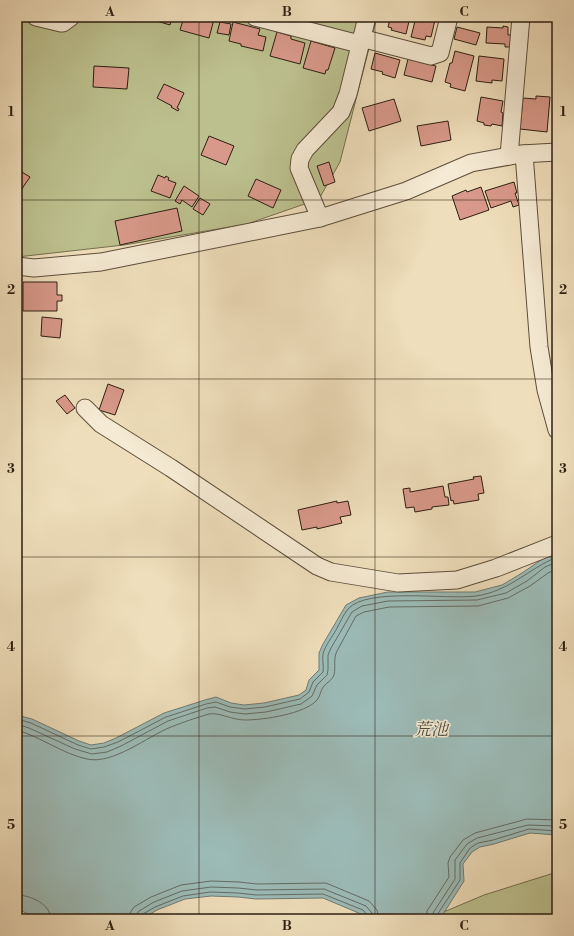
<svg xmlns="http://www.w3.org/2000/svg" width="574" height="936" viewBox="0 0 574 936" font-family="'Libre Bodoni','Noto Serif JP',serif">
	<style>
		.green { fill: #bcc08e; stroke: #746f4f }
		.water { fill: #9cbbb7; stroke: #6f7c74 }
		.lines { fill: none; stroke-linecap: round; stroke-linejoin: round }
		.shore { stroke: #646c64; stroke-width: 1 }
		.building { fill: #d9998a; stroke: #2c1e10 }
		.minor-casing { stroke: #5d4e3b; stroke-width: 19 }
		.minor { stroke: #f5ead3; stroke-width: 17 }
		.grid { fill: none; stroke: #2c1e10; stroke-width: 1; stroke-opacity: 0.55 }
		.labels { text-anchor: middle; stroke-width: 3; stroke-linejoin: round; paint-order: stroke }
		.water-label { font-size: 17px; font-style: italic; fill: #4e4d42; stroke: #f5ead3 }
		.neatline { fill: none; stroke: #2c1e10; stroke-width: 1.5 }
		.grid-label { font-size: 13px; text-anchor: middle; font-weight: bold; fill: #2c1e10 }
	</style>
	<rect width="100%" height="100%" fill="#efdebb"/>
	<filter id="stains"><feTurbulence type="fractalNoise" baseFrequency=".005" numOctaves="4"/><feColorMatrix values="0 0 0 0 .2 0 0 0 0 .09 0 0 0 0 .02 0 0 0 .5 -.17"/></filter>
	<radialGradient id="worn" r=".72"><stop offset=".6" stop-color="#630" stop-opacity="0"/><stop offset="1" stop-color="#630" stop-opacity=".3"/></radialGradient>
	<!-- green -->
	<g class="green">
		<polygon points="17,17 377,17 340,162 319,199 247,224 124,245 17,257"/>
		<polygon points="557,872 557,919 427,919 484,895"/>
	</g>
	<!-- water -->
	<polygon class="water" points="557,553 557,835 530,833 494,844 480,847 472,852 463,864 464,881 440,919 365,919 361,914 323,898 256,899 238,897 211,896 185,899 157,910 142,919 40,919 17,909 17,715 32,719 79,741 91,745 104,743 116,738 164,713 205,700 216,697 231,703 244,705 264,703 299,695 306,690 309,680 319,670 319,653 323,644 346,605 359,598 388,592 475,592 502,585 522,573 541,560"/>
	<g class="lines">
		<!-- shore -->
		<g class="shore">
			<path d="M17,719L31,723L78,745L91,749L104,747L118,742L166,717L206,704L216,702L230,707L245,709L265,707L300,699L309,692L313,682L323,672C324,666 322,660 323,654C325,646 332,637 336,630C340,623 343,615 348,609C367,587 447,600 476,596C510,591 528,569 557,557"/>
			<polyline points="17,724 29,728 75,749 92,754 107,752 121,746 168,721 207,708 215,707 230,712 245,714 266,712 301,704 312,696 317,685 327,675 328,670 328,655 331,648 352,612 362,606 388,601 477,600 506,593 527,581 545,567 557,562"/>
			<path d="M17,730C41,737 63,754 87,759C113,765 148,736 171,727C183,722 196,718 209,714C219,712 232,720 245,720C263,720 305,714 317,700C320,696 320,693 322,689C325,683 332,681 334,675C336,666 333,659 337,651L356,616L364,612L389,607L478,606L508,598L530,586L548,573L557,569"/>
			<path d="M17,895C30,895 51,904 51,919"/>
			<polyline points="130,919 130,913 134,907 151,897 181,885 211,881 239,882 257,884 326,883 369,901 377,910 379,919"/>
			<polyline points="136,919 136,915 139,911 154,902 182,891 211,887 238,888 257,890 324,889 366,906 372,913 373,919"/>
			<polyline points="141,919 143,914 155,907 183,896 210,892 238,893 256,895 323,894 363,910 368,916 368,919"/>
			<polyline points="426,919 427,911 449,877 448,863 450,857 463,840 475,833 527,819 557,820"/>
			<polyline points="432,919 433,913 455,879 455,860 467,844 477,838 528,825 557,826"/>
			<polyline points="437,919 437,915 460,880 460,863 470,848 478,843 493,840 529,829 557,831"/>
		</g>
	</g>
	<!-- building -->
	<g class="building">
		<polygon points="143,17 172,17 170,25"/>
		<polygon points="184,17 206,17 214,19 209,38 180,30"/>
		<polygon points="383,17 410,17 406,34 391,30 392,28 388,27 390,19"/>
		<polygon points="416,17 424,17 435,20 431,37 426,36 425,40 411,37"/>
		<polygon points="220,22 231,24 229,35 217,33"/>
		<polygon points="233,22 260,29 258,35 266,37 263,51 241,46 241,44 229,41"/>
		<polygon points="503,26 508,27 508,35 511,35 510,47 505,47 505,44 486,43 487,27 503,28"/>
		<polygon points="457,27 480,33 476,45 454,39"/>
		<polygon points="277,32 291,36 291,39 305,43 300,64 270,56"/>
		<polygon points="311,41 335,48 328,70 326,70 325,74 303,68"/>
		<polygon points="455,51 474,56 465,91 450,87 451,84 445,82 450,63 452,63"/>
		<polygon points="375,53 400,60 395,78 382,74 383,72 371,69"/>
		<polygon points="479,56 504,59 502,81 492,80 492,83 476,81"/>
		<polygon points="408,59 436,66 432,82 404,75"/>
		<polygon points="94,66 129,68 127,89 93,87"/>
		<polygon points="164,84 184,93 177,108 179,109 178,111 171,107 172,106 157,98"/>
		<rect x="555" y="93" width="2" height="23"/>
		<polygon points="536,96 550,97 547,132 520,129 523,98 536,99"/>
		<polygon points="481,97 503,101 501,112 503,113 502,126 492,124 491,126 484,125 484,123 477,121"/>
		<polygon points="394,99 401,121 369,131 362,108"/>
		<polygon points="448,121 451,140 421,146 417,126"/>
		<polygon points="209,136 234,146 226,165 201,155"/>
		<polygon points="329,162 335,182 324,186 317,166"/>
		<polygon points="17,169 30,177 17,196"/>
		<polygon points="158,175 165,178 166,176 169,178 168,180 176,183 170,198 151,191"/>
		<polygon points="256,179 281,190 273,208 248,196"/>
		<polygon points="514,182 517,193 515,193 519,205 513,207 511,201 491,208 485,191"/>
		<polygon points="184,186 199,196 192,207 182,200 180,204 175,201"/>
		<polygon points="481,187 489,210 460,220 452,196 466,190 467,192"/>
		<polygon points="200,198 210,204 203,215 193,209"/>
		<polygon points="177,208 182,231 120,245 115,221"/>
		<polygon points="23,282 57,282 57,295 62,295 62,301 57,301 57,311 23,311"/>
		<polygon points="42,317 62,319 60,338 41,336"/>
		<polygon points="108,384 124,390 115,415 99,410"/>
		<polygon points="65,395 75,408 67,414 56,401"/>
		<polygon points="481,476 484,493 478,494 479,500 454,504 453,500 451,501 448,484 474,479 473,477"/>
		<polygon points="443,486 445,497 448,497 449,505 432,507 432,509 415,512 414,507 406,508 403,489 410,488 410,492"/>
		<polygon points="337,501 337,503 348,501 351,515 340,517 342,523 317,529 317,527 302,530 298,510"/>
		<polygon points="557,907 557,919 553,919"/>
	</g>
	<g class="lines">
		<defs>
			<g id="minor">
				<polyline points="36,17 61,23 63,23 71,17"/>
				<polyline points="255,17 359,44"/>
				<polyline points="361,38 431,56 440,53 449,17"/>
				<polyline points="524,154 539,347 546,390 557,430"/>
				<polyline points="509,156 521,17"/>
				<polyline points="320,218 299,168 300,159 305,150 341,112 348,94 367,17"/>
				<polyline points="17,266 34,268 101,262 320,218 406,191 471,163 521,154 557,152"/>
				<polyline points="85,408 101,424 171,468 317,566 331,572 398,583 457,580 496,568 557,544"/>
			</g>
		</defs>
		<!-- minor casing -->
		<use href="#minor" class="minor-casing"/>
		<!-- minor -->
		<use href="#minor" class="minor"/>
	</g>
	<!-- grid -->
	<path class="grid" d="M199,17V919M375,17V919M17,200H557M17,379H557M17,557H557M17,736H557"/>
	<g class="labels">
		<!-- water labels -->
		<g class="water-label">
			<text x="431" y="735">荒池</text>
		</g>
	</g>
	<!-- margin -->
	<rect width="574" height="936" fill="none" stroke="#efdebb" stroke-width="44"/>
	<rect x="22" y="22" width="530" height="892" class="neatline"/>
	<g class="grid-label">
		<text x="110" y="16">A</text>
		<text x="287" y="16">B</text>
		<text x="464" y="16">C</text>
		<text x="11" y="116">1</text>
		<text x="563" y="116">1</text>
		<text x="11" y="294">2</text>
		<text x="563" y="294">2</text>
		<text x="11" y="473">3</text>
		<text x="563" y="473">3</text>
		<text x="11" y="651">4</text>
		<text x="563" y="651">4</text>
		<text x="11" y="829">5</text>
		<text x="563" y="829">5</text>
		<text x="110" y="930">A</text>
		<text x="287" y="930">B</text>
		<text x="464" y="930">C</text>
	</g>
	<rect width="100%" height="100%" filter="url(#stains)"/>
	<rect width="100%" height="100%" fill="url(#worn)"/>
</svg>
